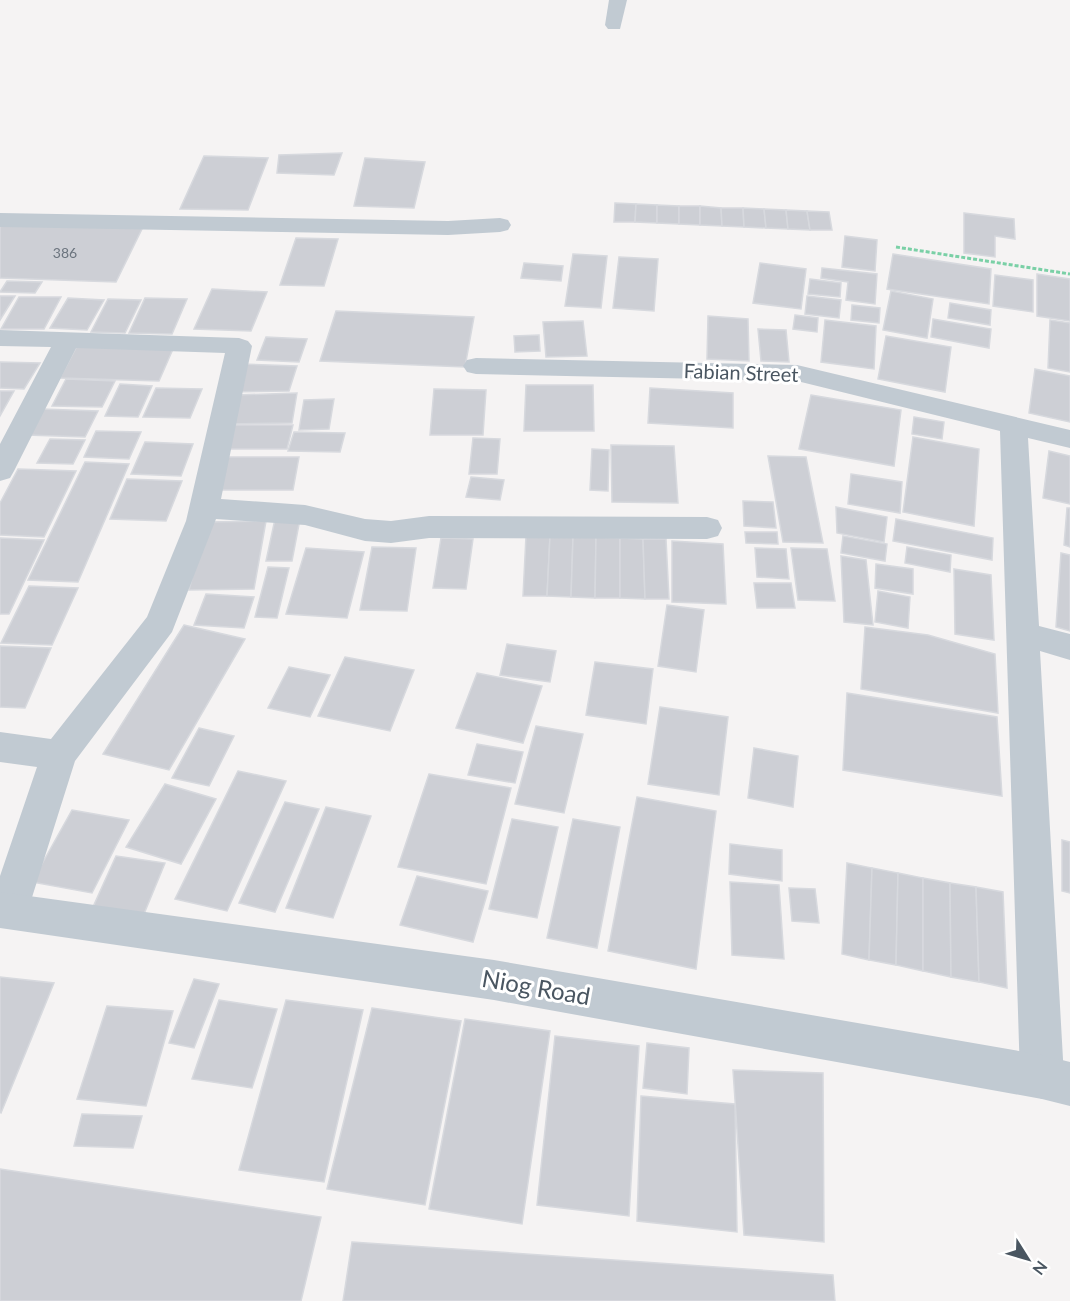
<svg xmlns="http://www.w3.org/2000/svg" width="1070" height="1301" viewBox="0 0 1070 1301" font-family="Lato,sans-serif">
	<style>
		.building { fill: #cdcfd5; stroke: #d7d9de; stroke-width: 1.5 }
		.lines { fill: none; stroke-linecap: round; stroke-linejoin: round }
		.path { stroke: #7ad0a6; stroke-width: 3; stroke-dasharray: 4 2; stroke-linecap: butt }
		.minor { fill: #c1cad2; fill-rule: evenodd }
		.tertiary { fill: #c1cad2; fill-rule: evenodd }
		.labels { text-anchor: middle; stroke-width: 6; stroke-linejoin: round; paint-order: stroke }
		.far-number-label { font-size: 14px; fill: #6b747e }
		.street-label { font-size: 20px; fill: #4a5661; stroke: #fff }
		.near-street-label { font-size: 24px; fill: #4a5661; stroke: #fff }
	</style>
	<rect width="100%" height="100%" fill="#f5f3f3"/>
	<!-- building -->
	<g class="building">
		<polygon points="342,153 334,175 277,173 279,155"/>
		<polygon points="204,156 268,158 248,210 180,209"/>
		<polygon points="365,158 425,162 414,208 354,206"/>
		<polygon points="615,203 636,204 635,222 614,222"/>
		<polygon points="636,204 657,205 657,223 635,222"/>
		<polygon points="657,205 679,206 679,224 657,223"/>
		<polygon points="679,206 700,206 700,225 679,224"/>
		<polygon points="700,206 721,208 722,226 700,225"/>
		<polygon points="721,208 743,208 744,227 722,226"/>
		<polygon points="743,208 764,209 766,228 744,227"/>
		<polygon points="764,209 786,210 788,229 766,228"/>
		<polygon points="786,210 807,211 810,230 788,229"/>
		<polygon points="807,211 829,212 832,230 810,230"/>
		<polygon points="964,213 1014,219 1015,239 995,236 995,257 964,253"/>
		<polygon points="0,225 143,227 116,282 0,278"/>
		<polygon points="845,236 877,240 875,271 842,267"/>
		<polygon points="296,238 338,239 324,286 280,285"/>
		<polygon points="573,254 607,256 601,308 565,306"/>
		<polygon points="893,254 991,269 989,304 887,289"/>
		<polygon points="619,257 658,259 654,311 613,308"/>
		<polygon points="524,263 563,266 561,281 521,278"/>
		<polygon points="760,263 806,269 801,309 753,303"/>
		<polygon points="822,268 877,274 875,304 846,300 848,282 821,278"/>
		<polygon points="1037,274 1070,279 1070,321 1037,316"/>
		<polygon points="995,275 1033,280 1033,312 993,306"/>
		<polygon points="810,279 841,283 840,297 808,294"/>
		<polygon points="7,281 42,282 35,293 0,292"/>
		<polygon points="212,289 267,292 251,331 194,329"/>
		<polygon points="891,291 933,299 927,338 883,330"/>
		<polygon points="0,296 15,296 0,320"/>
		<polygon points="807,296 841,300 839,318 805,314"/>
		<polygon points="19,297 61,297 44,329 1,329"/>
		<polygon points="68,298 104,300 87,330 50,328"/>
		<polygon points="145,298 187,299 172,334 129,333"/>
		<polygon points="108,299 141,300 125,333 91,332"/>
		<polygon points="950,303 991,310 990,325 948,318"/>
		<polygon points="852,305 880,308 879,323 851,320"/>
		<polygon points="336,311 474,317 465,367 320,361"/>
		<polygon points="795,315 818,318 817,332 793,329"/>
		<polygon points="708,316 748,319 749,361 707,359"/>
		<polygon points="933,319 991,329 989,348 931,337"/>
		<polygon points="825,320 876,326 874,369 821,362"/>
		<polygon points="1050,320 1070,323 1070,372 1048,368"/>
		<polygon points="583,321 587,356 546,357 543,322"/>
		<polygon points="758,329 786,330 789,362 761,361"/>
		<polygon points="539,335 540,351 515,352 514,336"/>
		<polygon points="886,336 951,347 945,392 878,379"/>
		<polygon points="266,337 307,339 299,362 257,360"/>
		<polygon points="77,346 173,349 159,381 60,378"/>
		<polygon points="0,362 40,363 24,389 0,388"/>
		<polygon points="240,364 297,366 289,391 230,392"/>
		<polygon points="1035,369 1070,376 1070,422 1029,413"/>
		<polygon points="66,379 115,381 102,407 52,406"/>
		<polygon points="120,384 152,386 138,417 105,416"/>
		<polygon points="526,385 593,385 594,431 524,431"/>
		<polygon points="156,388 202,389 190,418 143,417"/>
		<polygon points="650,388 733,393 733,428 648,423"/>
		<polygon points="434,389 486,390 483,435 430,435"/>
		<polygon points="0,391 14,391 0,416"/>
		<polygon points="297,393 292,423 229,424 236,395"/>
		<polygon points="811,395 901,410 894,466 799,449"/>
		<polygon points="334,399 329,429 299,430 304,400"/>
		<polygon points="41,409 98,411 85,437 27,435"/>
		<polygon points="914,417 944,422 942,439 912,434"/>
		<polygon points="233,425 293,425 287,449 227,449"/>
		<polygon points="96,431 141,432 129,459 84,457"/>
		<polygon points="294,432 345,433 340,452 288,451"/>
		<polygon points="913,437 979,449 974,526 903,512"/>
		<polygon points="473,438 500,439 497,474 469,474"/>
		<polygon points="50,439 85,440 73,464 37,463"/>
		<polygon points="145,442 193,444 181,476 131,474"/>
		<polygon points="611,445 674,446 678,503 612,502"/>
		<polygon points="592,449 609,450 608,491 590,490"/>
		<polygon points="1049,451 1070,456 1070,504 1043,498"/>
		<polygon points="768,456 806,457 823,543 783,542"/>
		<polygon points="227,457 299,457 293,490 219,490"/>
		<polygon points="85,462 129,464 78,582 28,580"/>
		<polygon points="18,469 76,471 44,537 0,535 0,503"/>
		<polygon points="851,474 902,482 900,513 848,504"/>
		<polygon points="471,477 504,480 500,500 466,497"/>
		<polygon points="127,479 182,481 166,521 110,519"/>
		<polygon points="743,501 773,502 776,528 744,526"/>
		<polygon points="836,507 887,517 884,542 837,533"/>
		<polygon points="1067,508 1070,508 1070,547 1064,545"/>
		<polygon points="275,519 300,519 292,561 266,561"/>
		<polygon points="896,519 993,538 992,560 893,541"/>
		<polygon points="266,521 254,589 189,590 206,522"/>
		<polygon points="745,532 777,532 778,544 746,543"/>
		<polygon points="526,536 550,536 547,596 523,596"/>
		<polygon points="550,536 573,537 571,597 547,596"/>
		<polygon points="843,536 887,544 885,561 841,553"/>
		<polygon points="573,537 596,537 595,598 571,597"/>
		<polygon points="596,537 620,538 620,598 595,598"/>
		<polygon points="0,538 44,540 9,614 0,614"/>
		<polygon points="441,538 473,539 466,589 433,588"/>
		<polygon points="620,538 643,539 645,599 620,598"/>
		<polygon points="643,539 666,539 669,599 645,599"/>
		<polygon points="672,541 723,544 726,604 672,602"/>
		<polygon points="372,547 416,548 407,611 360,610"/>
		<polygon points="907,547 951,555 950,572 905,563"/>
		<polygon points="306,548 364,552 347,618 286,614"/>
		<polygon points="755,548 786,549 789,579 757,577"/>
		<polygon points="791,548 827,549 835,601 798,600"/>
		<polygon points="1061,553 1070,555 1070,631 1056,627"/>
		<polygon points="841,556 866,560 873,625 844,622"/>
		<polygon points="876,564 913,569 913,594 875,588"/>
		<polygon points="268,567 289,568 277,618 255,617"/>
		<polygon points="954,569 991,575 994,640 955,634"/>
		<polygon points="754,583 791,583 795,608 757,608"/>
		<polygon points="29,586 78,588 52,645 1,643"/>
		<polygon points="878,591 910,597 908,628 875,622"/>
		<polygon points="206,594 254,597 244,628 194,625"/>
		<polygon points="667,605 704,610 696,672 658,666"/>
		<polygon points="184,625 245,639 169,770 103,754"/>
		<polygon points="865,627 928,635 995,654 998,713 861,689"/>
		<polygon points="507,644 556,651 550,682 500,675"/>
		<polygon points="0,646 51,648 25,708 0,707"/>
		<polygon points="345,657 414,670 390,731 318,716"/>
		<polygon points="595,662 653,669 646,724 586,715"/>
		<polygon points="289,667 330,675 310,717 268,708"/>
		<polygon points="477,673 542,686 523,743 456,728"/>
		<polygon points="847,693 997,717 1002,796 843,770"/>
		<polygon points="660,707 728,717 719,795 648,784"/>
		<polygon points="536,726 583,734 564,813 515,804"/>
		<polygon points="199,728 234,736 209,786 172,778"/>
		<polygon points="477,744 523,752 515,783 468,775"/>
		<polygon points="754,748 798,756 793,807 748,798"/>
		<polygon points="238,771 286,781 227,911 175,899"/>
		<polygon points="429,774 511,788 486,884 398,867"/>
		<polygon points="165,784 216,799 181,864 126,847"/>
		<polygon points="637,797 716,811 696,969 608,951"/>
		<polygon points="285,802 319,809 275,912 239,903"/>
		<polygon points="326,807 371,816 333,918 286,908"/>
		<polygon points="72,810 129,820 92,893 32,882"/>
		<polygon points="512,819 558,827 537,918 489,909"/>
		<polygon points="573,819 620,827 597,948 547,938"/>
		<polygon points="1062,840 1070,842 1070,893 1062,891"/>
		<polygon points="730,844 782,850 782,881 729,874"/>
		<polygon points="116,856 165,863 144,914 93,907"/>
		<polygon points="847,863 872,868 869,960 842,954"/>
		<polygon points="872,868 898,873 896,965 869,960"/>
		<polygon points="898,873 923,878 923,971 896,965"/>
		<polygon points="417,876 488,891 473,942 400,925"/>
		<polygon points="923,878 950,883 951,977 923,971"/>
		<polygon points="730,882 779,885 784,959 732,955"/>
		<polygon points="950,883 976,887 979,982 951,977"/>
		<polygon points="976,887 1003,892 1007,988 979,982"/>
		<polygon points="789,888 815,889 819,923 792,921"/>
		<polygon points="0,977 54,983 1,1113 0,1112"/>
		<polygon points="194,979 219,984 194,1048 169,1043"/>
		<polygon points="219,1000 277,1009 252,1088 192,1079"/>
		<polygon points="286,1000 363,1010 324,1182 239,1170"/>
		<polygon points="107,1006 173,1011 146,1106 77,1099"/>
		<polygon points="372,1008 461,1021 425,1205 327,1189"/>
		<polygon points="465,1019 550,1031 522,1224 429,1209"/>
		<polygon points="555,1036 639,1046 629,1216 537,1205"/>
		<polygon points="647,1043 689,1048 687,1094 643,1088"/>
		<polygon points="733,1070 823,1073 824,1242 744,1235"/>
		<polygon points="641,1096 735,1104 737,1232 637,1221"/>
		<polygon points="82,1114 142,1116 133,1148 74,1146"/>
		<polygon points="0,1169 321,1217 301,1301 0,1301"/>
		<polygon points="352,1242 833,1275 835,1301 343,1301"/>
	</g>
	<g class="lines">
		<!-- path -->
		<polyline class="path" points="896,247 1070,274"/>
		<!-- minor -->
		<g class="minor">
			<polygon points="609,0 627,0 620,29 608,29 605,25"/>
			<polygon points="0,213 448,221 500,218 508,220 511,225 508,230 500,232 448,235 0,227"/>
			<polygon points="0,330 239,338 248,341 252,346 221,499 305,505 365,519 391,521 429,516 707,517 718,520 722,528 718,536 707,539 429,538 391,543 365,541 305,525 216,519 172,632 75,761 28,910 22,923 8,928 0,925 0,876 37,767 0,762 0,732 51,739 147,617 186,521 225,353 76,348 14,471 10,478 0,481 0,444 51,347 0,346"/>
			<polygon points="476,358 797,365 1070,430 1070,448 1028,438 1039,626 1070,634 1070,660 1040,651 1064,1077 1057,1092 1042,1099 1027,1092 1020,1077 1000,431 797,381 476,374 467,372 463,366 467,360"/>
		</g>
		<!-- tertiary -->
		<polygon class="tertiary" points="0,892 494,960 1042,1055 1070,1062 1070,1106 1042,1099 494,1000 0,928"/>
	</g>
	<g class="labels">
		<!-- far-number labels -->
		<g class="far-number-label">
			<text x="65" y="258">386</text>
		</g>
		<!-- street labels -->
		<g class="street-label">
			<text transform="translate(741 373) rotate(2)" y="7">Fabian Street</text>
		</g>
		<!-- near-street labels -->
		<g class="near-street-label">
			<text transform="translate(536 988) rotate(10)" y="8">Niog Road</text>
		</g>
	</g>
	<!-- north arrow -->
	<g transform="translate(1028 1259) rotate(127)" stroke="#ffffff" stroke-width="4.5" paint-order="stroke">
	<path d="M0-4.5L10 22L0 15L-10 22Z" fill="#4a5661"/>
	<text y="-9" font-size="16" font-weight="bold" text-anchor="middle" fill="#4a5661">N</text>
	</g>
</svg>
